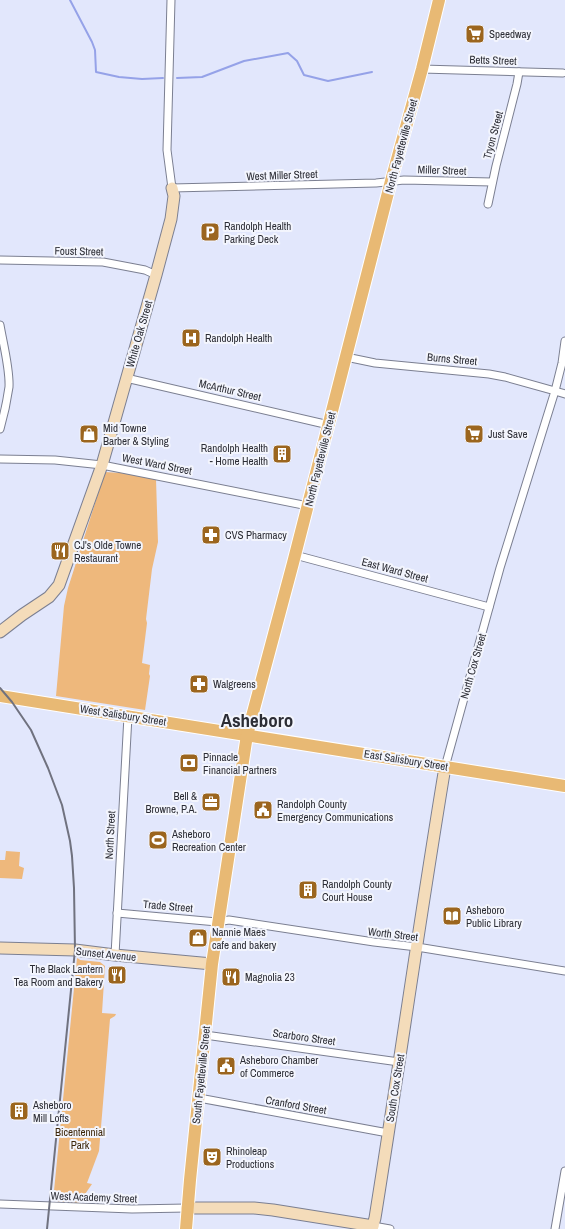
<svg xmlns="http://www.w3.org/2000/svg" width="565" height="1229" viewBox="0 0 565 1229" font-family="'Archivo Narrow',sans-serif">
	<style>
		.green { fill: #eeb87c }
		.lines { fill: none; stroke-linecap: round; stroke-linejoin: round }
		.stream { stroke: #95a2e8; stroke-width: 2 }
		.street-casing { stroke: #7b7f91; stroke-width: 9 }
		.secondary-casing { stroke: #7b7f91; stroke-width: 13 }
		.primary-casing { stroke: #fff; stroke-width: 14 }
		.street { stroke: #fff; stroke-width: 7 }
		.secondary { stroke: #f4dcba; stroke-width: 11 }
		.primary { stroke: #e8b974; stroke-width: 12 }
		.rail { stroke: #70727f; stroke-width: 2 }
		.labels { text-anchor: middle; stroke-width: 4; stroke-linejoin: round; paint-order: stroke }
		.poi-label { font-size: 11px; fill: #2c2d35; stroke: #f3f5fd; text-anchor: start }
		.street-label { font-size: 11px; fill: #2c2d35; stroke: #f3f5fd }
		.park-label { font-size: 11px; fill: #3b2508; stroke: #f3f5fd }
		.town-label { font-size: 19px; font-weight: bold; fill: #2c2d35; stroke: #f3f5fd }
	</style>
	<rect width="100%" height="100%" fill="#e2e7fc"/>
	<!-- green -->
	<g class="green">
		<polygon points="105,472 121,473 156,479 158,542 152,569 146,619 147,623 142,663 150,665 149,674 150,676 145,710 56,696 64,606 68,588"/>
		<polygon points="6,851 20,852 19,866 24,868 22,879 0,878 0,860 5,860"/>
		<polygon points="77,958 79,959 80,960 100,962 105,966 102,1013 116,1014 115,1016 110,1019 99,1151 87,1183 92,1184 79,1203 53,1201"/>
	</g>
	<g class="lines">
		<!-- stream -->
		<g class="stream">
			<polyline points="70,0 92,42 95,50 96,72 119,77 142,79 163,78"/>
			<polyline points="177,78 202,77 244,61 288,53 297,61 304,75 328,81 372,72"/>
		</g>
		<defs>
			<g id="street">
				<polyline points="171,0 167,150 172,188 376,183 404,180 492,182"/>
				<polyline points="422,69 563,73"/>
				<polyline points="488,204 496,166 517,84 519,72"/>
				<polyline points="0,260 103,262 145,270 156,275"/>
				<path d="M0,325C3,343 10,369 9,387C7,401 4,415 0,429"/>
				<polyline points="565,341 562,363 555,391 565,394"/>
				<polyline points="346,357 375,363 489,374 505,377 555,391 500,568 445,767"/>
				<polyline points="126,378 329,425"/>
				<polyline points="0,459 55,460 102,465 308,506"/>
				<polyline points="295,555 489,607"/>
				<polyline points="117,913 217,922 229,920 374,942 417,947 565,971"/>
				<polyline points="115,955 128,716"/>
				<polyline points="205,1035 399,1062"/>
				<polyline points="199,1098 388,1133"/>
				<polyline points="0,1204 132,1209 187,1208"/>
				<polyline points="373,1226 390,1229"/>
				<polyline points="555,1229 565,1171"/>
			</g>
			<g id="secondary">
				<polyline points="0,632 22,615 49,597 59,585 102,465 156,275 171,219 174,196 172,188"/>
				<polyline points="0,948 75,950 115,955 212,964"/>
				<polyline points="187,1208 254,1208 273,1210 373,1226"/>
				<path d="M372,1229L375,1218C399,1068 420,917 445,767"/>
			</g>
			<g id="primary">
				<polyline points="0,696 565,786"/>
				<polyline points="186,1229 190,1180 212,964 247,735 293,563 391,181 422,69 439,0"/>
			</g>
		</defs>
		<!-- street casing -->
		<use href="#street" class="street-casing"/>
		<!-- secondary casing -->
		<use href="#secondary" class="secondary-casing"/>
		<!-- primary casing -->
		<use href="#primary" class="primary-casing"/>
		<!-- street -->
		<use href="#street" class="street"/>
		<!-- secondary -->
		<use href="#secondary" class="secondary"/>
		<!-- primary -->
		<use href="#primary" class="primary"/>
		<!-- rail -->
		<polyline class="rail" points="0,688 12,702 31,730 48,768 62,805 70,841 72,856 74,888 75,950 47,1229"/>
	</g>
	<!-- icons -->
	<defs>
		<symbol id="supermarket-square" viewBox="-11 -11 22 22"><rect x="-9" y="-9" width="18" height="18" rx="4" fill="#9b651e" stroke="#f3f5fd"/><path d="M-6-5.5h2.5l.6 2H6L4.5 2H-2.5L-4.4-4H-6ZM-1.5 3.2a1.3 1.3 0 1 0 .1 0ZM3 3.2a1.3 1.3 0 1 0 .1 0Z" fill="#fff"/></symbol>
		<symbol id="parking-square" viewBox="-11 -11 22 22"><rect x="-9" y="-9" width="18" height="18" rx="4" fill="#9b651e" stroke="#f3f5fd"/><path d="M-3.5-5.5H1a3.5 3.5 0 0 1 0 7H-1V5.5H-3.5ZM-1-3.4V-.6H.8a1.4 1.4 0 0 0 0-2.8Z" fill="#fff"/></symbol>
		<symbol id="hospital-square" viewBox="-11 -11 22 22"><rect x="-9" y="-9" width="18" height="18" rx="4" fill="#9b651e" stroke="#f3f5fd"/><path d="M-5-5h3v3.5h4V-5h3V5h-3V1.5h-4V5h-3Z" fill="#fff"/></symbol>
		<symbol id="shop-square" viewBox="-11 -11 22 22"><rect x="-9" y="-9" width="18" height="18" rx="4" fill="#9b651e" stroke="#f3f5fd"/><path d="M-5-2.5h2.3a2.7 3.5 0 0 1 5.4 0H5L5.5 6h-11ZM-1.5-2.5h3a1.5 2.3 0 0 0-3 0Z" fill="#fff"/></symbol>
		<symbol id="building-square" viewBox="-11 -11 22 22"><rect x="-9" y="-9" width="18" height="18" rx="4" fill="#9b651e" stroke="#f3f5fd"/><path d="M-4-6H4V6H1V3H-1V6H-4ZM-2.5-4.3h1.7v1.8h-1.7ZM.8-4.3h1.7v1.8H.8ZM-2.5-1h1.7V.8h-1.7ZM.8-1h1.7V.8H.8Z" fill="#fff"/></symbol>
		<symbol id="pharmacy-square" viewBox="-11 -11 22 22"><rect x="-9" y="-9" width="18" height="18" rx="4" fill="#9b651e" stroke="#f3f5fd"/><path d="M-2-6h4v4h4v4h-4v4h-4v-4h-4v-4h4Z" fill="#fff"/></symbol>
		<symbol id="restaurant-square" viewBox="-11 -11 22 22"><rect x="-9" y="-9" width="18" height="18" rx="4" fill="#9b651e" stroke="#f3f5fd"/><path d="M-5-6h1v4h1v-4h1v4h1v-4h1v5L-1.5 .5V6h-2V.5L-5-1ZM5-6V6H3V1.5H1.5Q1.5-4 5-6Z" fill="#fff"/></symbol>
		<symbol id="bank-square" viewBox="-11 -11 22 22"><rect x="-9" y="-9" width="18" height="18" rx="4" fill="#9b651e" stroke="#f3f5fd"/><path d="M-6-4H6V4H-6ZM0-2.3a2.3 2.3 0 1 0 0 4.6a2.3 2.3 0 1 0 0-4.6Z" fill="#fff"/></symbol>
		<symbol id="office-square" viewBox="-11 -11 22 22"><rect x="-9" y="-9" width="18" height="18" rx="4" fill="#9b651e" stroke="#f3f5fd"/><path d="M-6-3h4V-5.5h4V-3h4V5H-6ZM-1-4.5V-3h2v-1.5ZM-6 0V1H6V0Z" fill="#fff"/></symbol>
		<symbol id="civic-square" viewBox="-11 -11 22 22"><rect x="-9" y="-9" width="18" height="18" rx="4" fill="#9b651e" stroke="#f3f5fd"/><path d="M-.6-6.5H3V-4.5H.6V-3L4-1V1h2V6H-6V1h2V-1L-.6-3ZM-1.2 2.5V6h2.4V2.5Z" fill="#fff"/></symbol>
		<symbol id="stadium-square" viewBox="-11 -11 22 22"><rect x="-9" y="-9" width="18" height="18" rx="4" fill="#9b651e" stroke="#f3f5fd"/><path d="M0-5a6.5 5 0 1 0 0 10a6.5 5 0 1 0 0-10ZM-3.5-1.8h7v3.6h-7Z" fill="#fff"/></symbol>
		<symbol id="library-square" viewBox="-11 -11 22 22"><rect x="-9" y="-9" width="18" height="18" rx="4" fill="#9b651e" stroke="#f3f5fd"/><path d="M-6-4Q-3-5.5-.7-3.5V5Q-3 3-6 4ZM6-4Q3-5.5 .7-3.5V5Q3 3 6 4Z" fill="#fff"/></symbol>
		<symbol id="theatre-square" viewBox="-11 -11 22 22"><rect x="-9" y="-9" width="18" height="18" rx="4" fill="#9b651e" stroke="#f3f5fd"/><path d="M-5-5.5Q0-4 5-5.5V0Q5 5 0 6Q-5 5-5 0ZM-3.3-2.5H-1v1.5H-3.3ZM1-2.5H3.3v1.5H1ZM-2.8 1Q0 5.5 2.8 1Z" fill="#fff"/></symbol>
	</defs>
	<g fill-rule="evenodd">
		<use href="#supermarket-square" x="464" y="23" width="22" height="22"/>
		<use href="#parking-square" x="199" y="221" width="22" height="22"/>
		<use href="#hospital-square" x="180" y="327" width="22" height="22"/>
		<use href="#shop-square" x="78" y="423" width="22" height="22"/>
		<use href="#supermarket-square" x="463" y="423" width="22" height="22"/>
		<use href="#building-square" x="271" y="443" width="22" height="22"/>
		<use href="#pharmacy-square" x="200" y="524" width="22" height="22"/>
		<use href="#restaurant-square" x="49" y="540" width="22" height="22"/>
		<use href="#pharmacy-square" x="188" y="673" width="22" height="22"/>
		<use href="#bank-square" x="178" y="752" width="22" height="22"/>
		<use href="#office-square" x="200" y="791" width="22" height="22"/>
		<use href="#civic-square" x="252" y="799" width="22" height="22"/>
		<use href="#stadium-square" x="147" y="829" width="22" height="22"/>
		<use href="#building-square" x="297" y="879" width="22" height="22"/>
		<use href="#library-square" x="441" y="905" width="22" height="22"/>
		<use href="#shop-square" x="187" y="927" width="22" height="22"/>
		<use href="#restaurant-square" x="106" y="964" width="22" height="22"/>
		<use href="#restaurant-square" x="220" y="966" width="22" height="22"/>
		<use href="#civic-square" x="215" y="1055" width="22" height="22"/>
		<use href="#building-square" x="8" y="1100" width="22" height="22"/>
		<use href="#theatre-square" x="201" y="1146" width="22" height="22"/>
	</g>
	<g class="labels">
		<!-- poi labels -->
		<g class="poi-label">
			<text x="489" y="38">Speedway</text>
			<text x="224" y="230">Randolph Health<tspan x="224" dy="13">Parking Deck</tspan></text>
			<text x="205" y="342">Randolph Health</text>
			<text x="103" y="432">Mid Towne<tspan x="103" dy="13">Barber &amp; Styling</tspan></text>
			<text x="488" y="438">Just Save</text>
			<text x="268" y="452" text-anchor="end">Randolph Health<tspan x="268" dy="13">- Home Health</tspan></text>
			<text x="225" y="539">CVS Pharmacy</text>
			<text x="74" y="549">CJ's Olde Towne<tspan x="74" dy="13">Restaurant</tspan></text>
			<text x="213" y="688">Walgreens</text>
			<text x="203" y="761">Pinnacle<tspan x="203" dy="13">Financial Partners</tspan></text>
			<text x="197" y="800" text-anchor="end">Bell &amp;<tspan x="197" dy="13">Browne, P.A.</tspan></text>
			<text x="277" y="808">Randolph County<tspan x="277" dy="13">Emergency Communications</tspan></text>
			<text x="172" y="838">Asheboro<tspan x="172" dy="13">Recreation Center</tspan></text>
			<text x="322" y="888">Randolph County<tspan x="322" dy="13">Court House</tspan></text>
			<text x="466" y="914">Asheboro<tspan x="466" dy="13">Public Library</tspan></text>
			<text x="212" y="936">Nannie Maes<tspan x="212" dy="13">cafe and bakery</tspan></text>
			<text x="103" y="973" text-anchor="end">The Black Lantern<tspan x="103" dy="13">Tea Room and Bakery</tspan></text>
			<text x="245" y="981">Magnolia 23</text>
			<text x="240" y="1064">Asheboro Chamber<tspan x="240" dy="13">of Commerce</tspan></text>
			<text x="33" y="1109">Asheboro<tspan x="33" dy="13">Mill Lofts</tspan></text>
			<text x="226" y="1155">Rhinoleap<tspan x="226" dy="13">Productions</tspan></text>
		</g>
		<!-- street labels -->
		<g class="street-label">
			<text transform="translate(493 60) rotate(2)" y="4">Betts Street</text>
			<text transform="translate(493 135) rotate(-75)" y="4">Tryon Street</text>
			<text transform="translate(401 146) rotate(-75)" y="4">North Fayetteville Street</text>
			<text transform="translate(442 170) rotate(2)" y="4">Miller Street</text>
			<text transform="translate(282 175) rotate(-2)" y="4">West Miller Street</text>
			<text transform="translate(79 251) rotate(1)" y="4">Foust Street</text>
			<text transform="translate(139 334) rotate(-74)" y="4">White Oak Street</text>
			<text transform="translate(452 359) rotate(5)" y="4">Burns Street</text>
			<text transform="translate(230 390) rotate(13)" y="4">McArthur Street</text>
			<text transform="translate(320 459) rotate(-76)" y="4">North Fayetteville Street</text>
			<text transform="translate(157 464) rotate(11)" y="4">West Ward Street</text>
			<text transform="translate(395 570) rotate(15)" y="4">East Ward Street</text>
			<text transform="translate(473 666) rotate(-74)" y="4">North Cox Street</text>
			<text transform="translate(123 715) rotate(9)" y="4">West Salisbury Street</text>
			<text transform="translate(406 760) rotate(9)" y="4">East Salisbury Street</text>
			<text transform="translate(110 835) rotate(-87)" y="4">North Street</text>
			<text transform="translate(168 906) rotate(5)" y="4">Trade Street</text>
			<text transform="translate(393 934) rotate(7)" y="4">Worth Street</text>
			<text transform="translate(106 954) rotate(6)" y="4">Sunset Avenue</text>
			<text transform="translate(304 1037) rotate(8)" y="4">Scarboro Street</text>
			<text transform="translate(201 1075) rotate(-84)" y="4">South Fayetteville Street</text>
			<text transform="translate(395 1088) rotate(-81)" y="4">South Cox Street</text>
			<text transform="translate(296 1105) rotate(10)" y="4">Cranford Street</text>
			<text transform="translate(94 1197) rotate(2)" y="4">West Academy Street</text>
		</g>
		<!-- park labels -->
		<g class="park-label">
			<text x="80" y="1136">Bicentennial<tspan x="80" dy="13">Park</tspan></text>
		</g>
		<!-- town labels -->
		<g class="town-label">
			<text x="257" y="727">Asheboro</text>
		</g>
	</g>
</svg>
